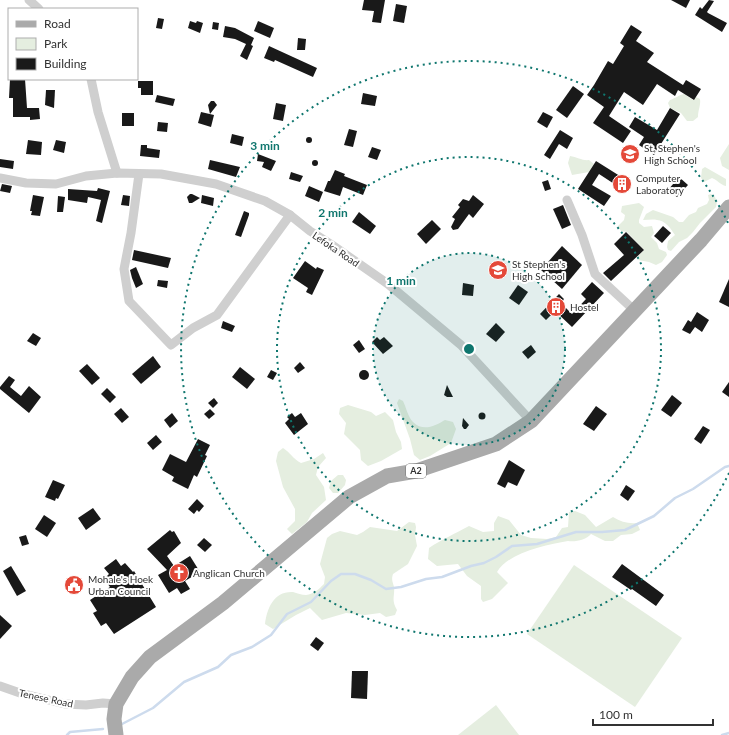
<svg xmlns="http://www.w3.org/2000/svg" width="729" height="735" viewBox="0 0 729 735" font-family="Lato,sans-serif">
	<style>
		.green { fill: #e5eee0 }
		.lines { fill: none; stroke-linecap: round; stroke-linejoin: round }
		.stream { stroke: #cddbed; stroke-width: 2.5 }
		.building { fill: #191919 }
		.street { stroke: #cfcfcf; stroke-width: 9 }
		.primary { stroke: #aaa; stroke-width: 15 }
		.ring { fill: none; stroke: #0f766e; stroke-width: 2; stroke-dasharray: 2 4 }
		.labels { text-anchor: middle; stroke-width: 4; stroke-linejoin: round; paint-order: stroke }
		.shield { fill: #fff; stroke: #707070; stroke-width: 1 }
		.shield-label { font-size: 9px; font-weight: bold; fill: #323232 }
		.poi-label { font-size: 10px; fill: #323232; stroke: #fff; text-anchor: start }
		.street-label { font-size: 10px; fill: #323232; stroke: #fff }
		.centre { fill: #0f766e; stroke: #fff; stroke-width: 2 }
		.ring-label { font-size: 12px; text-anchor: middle; font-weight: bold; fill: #0f766e; stroke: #fff; stroke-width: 4; stroke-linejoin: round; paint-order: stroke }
	</style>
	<rect width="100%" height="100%" fill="#fff"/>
	<!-- green -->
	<g class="green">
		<path d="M684,94L693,100L696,97L700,99C701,105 698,110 698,117L693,121H687L681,113L670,108L668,103L670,100C676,98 679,95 684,94Z"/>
		<polygon points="729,144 729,170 722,166 720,158"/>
		<path d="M570,156C577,157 583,161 589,160L594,164L589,172L572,175L568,163Z"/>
		<path d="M705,167L726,179V186C720,185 718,180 712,178L704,182L701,178L702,169Z"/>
		<path d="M711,194L715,197L717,202L716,207L700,223L693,232L687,238L679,242L671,251L668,250L667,247L668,241L675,235C671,229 665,220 657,220C653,219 648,220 643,220L646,214L653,210L673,217L679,222H683L689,215L696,212L698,208L707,204L709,200L708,195Z"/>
		<polygon points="639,203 644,207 639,220 639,223 644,227 652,226 654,233 651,237 657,243 659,249 666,252 667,255 662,262 656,265 649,262 638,260 637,257 644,250 627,232 621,231 618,226 624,220 625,215 621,212 622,206"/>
		<path d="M399,399L403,401C406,407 408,417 413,422C423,432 435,426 445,420L453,422L456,429L451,443L430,456L420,460L414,455L410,439L397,403Z"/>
		<polygon points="348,405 371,412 376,416 385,412 393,420 396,432 401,442 402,449 381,461 368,466 361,460 360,450 344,434 346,423 339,414 340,408"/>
		<path d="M283,448C291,453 292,458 301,463L314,459L323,453L326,458L318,467L316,475L324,487L326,500L312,513L307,522L292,534L287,529L295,521V509L283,487L276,461L278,452Z"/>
		<polygon points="338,475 343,475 346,480 345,485 338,493 333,493 329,488 331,481"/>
		<path d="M575,511L585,515L596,527L613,517C621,522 629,524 637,523L640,530L632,534L621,535L613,541H605L591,534C586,540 576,542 568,541C546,545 509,552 497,572L508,583L492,599L483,602L481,599V586L467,576L458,564L437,566L428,559L429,548C442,539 455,534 469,526L483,532L494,531V523L498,516L509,520L521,535L531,538L547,539L556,537L562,528L568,527L569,512Z"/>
		<path d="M409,522L415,523L416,527L415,535L417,546L408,564L393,574C391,580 393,582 394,587C395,597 391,599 397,610L395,615L386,617L380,613L365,615L346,613L322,620L310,608L296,615L273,629L265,624C267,608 274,591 293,592C297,593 302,595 306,595C314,594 319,589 324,584L325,577L320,564L327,538L332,534L340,531L357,535L363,532L370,527L397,531Z"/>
		<polygon points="574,565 682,638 635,707 527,634"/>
		<polygon points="496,705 519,735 458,735"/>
	</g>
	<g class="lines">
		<!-- stream -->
		<g class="stream">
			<polyline points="122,724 153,708 184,682 218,667 231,655 252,647 271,635 287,614 311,602 331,581 341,574 355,574 371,580 386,589 401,587 426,579 442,577 471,566 484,563 496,557 512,546 537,544 576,532 602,532 625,530 654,516 675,498 693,489 725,467 729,466"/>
			<polyline points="67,735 70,732 103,729"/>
			<polyline points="722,735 729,733"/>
		</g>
	</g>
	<!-- building -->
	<g class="building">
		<polygon points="364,0 385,0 381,23 372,22 374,11 362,10"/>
		<polygon points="671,0 690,0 686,8"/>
		<polygon points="709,0 714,1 707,12 708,13 727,23 722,32 695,15 700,7 702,9"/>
		<polygon points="396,4 407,6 404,23 393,21"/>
		<polygon points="158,18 164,19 162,29 156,28"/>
		<polygon points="190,21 196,23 197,21 203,23 200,33 188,28"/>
		<polygon points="258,21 274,28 270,38 254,31"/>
		<polygon points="213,22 219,23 218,30 212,29"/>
		<polygon points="631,25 642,32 636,41 654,53 647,62 683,85 686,80 701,89 694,100 678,90 675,96 657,84 643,105 624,92 609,116 631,131 623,143 593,123 604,107 587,95 594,85 608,61 613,64 624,46 620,43"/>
		<polygon points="225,26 235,28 254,38 251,45 253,46 247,60 240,56 246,44 235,39 223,37"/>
		<polygon points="298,38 306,39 305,50 297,50"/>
		<polygon points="269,46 317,68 313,77 275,60 274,62 264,58"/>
		<polygon points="10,79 25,79 27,108 39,108 40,119 30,120 30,117 13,117 13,98 9,98"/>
		<polygon points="138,81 153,81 153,95 141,95 141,88 138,88"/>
		<polygon points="573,86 584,94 567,118 556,110"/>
		<polygon points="46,90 55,90 54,108 45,105"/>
		<polygon points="363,93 377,96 375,106 361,104"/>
		<polygon points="157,95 175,99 173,106 155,102"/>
		<polygon points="211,101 214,101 217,105 210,114 208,105"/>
		<polygon points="276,103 286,105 283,121 273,119"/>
		<polygon points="670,108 680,114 654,155 639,145 644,137 629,127 635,117 657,130"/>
		<polygon points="201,112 214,115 211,127 198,123"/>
		<polygon points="543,112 553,117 547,128 537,122"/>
		<rect x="122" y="113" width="12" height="13"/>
		<polygon points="158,122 168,123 167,132 157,131"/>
		<polygon points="349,129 357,131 353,147 344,145"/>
		<polygon points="560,130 573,138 567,149 559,144 550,159 544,155"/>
		<polygon points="232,134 244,137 242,146 230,143"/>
		<circle cx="309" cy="140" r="3"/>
		<polygon points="28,140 42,142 41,155 26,154"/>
		<polygon points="56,140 66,142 64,153 53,150"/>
		<polygon points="141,145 147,145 147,148 160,150 159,158 140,156"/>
		<polygon points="372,147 381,150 377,160 368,157"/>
		<polygon points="258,154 276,161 271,171 262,167 264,162 257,161"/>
		<polygon points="0,159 14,161 13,169 0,167"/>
		<circle cx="315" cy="163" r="3"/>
		<polygon points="210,160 240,167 236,177 208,169"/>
		<polygon points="596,161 631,183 625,191 599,174 592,185 611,196 604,206 578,189"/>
		<polygon points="335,170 345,174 344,176 367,185 363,195 343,187 340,196 324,191 328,181 330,181"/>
		<polygon points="291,172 303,176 300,182 289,179"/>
		<polygon points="679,177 688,185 677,197 668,190"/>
		<polygon points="548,180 551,189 545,191 542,182"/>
		<polygon points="2,184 12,186 10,193 0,191"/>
		<polygon points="309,186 323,192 319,202 305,196"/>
		<polygon points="98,188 110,191 102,223 96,221 101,200 88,197 87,203 68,200 68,189 97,191"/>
		<polygon points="190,194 192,194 200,198 192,203 189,203 187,197"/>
		<polygon points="33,195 44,197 40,216 31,215 32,211 30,211"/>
		<polygon points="123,195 130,196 129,206 121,205"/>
		<polygon points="202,195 214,198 213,206 201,203"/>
		<polygon points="473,195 484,204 473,218 469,214 458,229 453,230 451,227 455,219 452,217 460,207 458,205 463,199 469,201"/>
		<polygon points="58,196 65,197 63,212 57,212"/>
		<polygon points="563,205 571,225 562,229 553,209"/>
		<polygon points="244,211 249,213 249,215 241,237 235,235"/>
		<polygon points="359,212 376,226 370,234 352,222"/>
		<polygon points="432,220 441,229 426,244 417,234"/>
		<polygon points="663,226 671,233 662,243 654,236"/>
		<polygon points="626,232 644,250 611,281 603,273 624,255 614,244"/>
		<polygon points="562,246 582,265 562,289 541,270"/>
		<polygon points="134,250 171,258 168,268 132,260"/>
		<polygon points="305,261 316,269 317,267 324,270 312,295 306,292 308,288 293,278"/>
		<polygon points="498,263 500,271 492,272 490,264"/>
		<polygon points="136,267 143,284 136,288 132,278 130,270"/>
		<polygon points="729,279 729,307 719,302"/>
		<polygon points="158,280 168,281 167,288 157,286"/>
		<polygon points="592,282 604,293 572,327 555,311 546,320 540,314 559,294 564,299 561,303 572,314 586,299 581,294"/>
		<polygon points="463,283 474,285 473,296 462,295"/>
		<polygon points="518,285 528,292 519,305 509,298"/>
		<polygon points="697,312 709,320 702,332 695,327 690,334 682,330 688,320 691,322"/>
		<polygon points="223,321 235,326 232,332 221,328"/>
		<polygon points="496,323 505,332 496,342 486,334"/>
		<polygon points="33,333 41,338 36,346 27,341"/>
		<polygon points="377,337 380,340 384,337 393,346 383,354 372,342"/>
		<polygon points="359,340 365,349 359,353 353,345"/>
		<polygon points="531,345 536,352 528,359 522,352"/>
		<polygon points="153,356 161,367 141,384 132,374"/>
		<polygon points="300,362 305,368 298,373 294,368"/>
		<polygon points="87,364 100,378 92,385 79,371"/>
		<polygon points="240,367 255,379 247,389 232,377"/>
		<circle cx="364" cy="375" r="5"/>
		<polygon points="271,370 277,373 273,380 267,377"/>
		<polygon points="9,376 15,380 10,387 21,396 29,386 41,397 29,413 0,389 0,387"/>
		<polygon points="729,382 729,397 722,392"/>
		<polygon points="447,385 453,397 447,397 444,395"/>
		<polygon points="107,388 116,397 110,403 101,394"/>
		<polygon points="672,395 682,403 671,417 661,410"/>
		<polygon points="214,398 218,403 213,408 208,403"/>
		<polygon points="596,406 607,414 594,431 583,424"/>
		<polygon points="121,408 129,417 122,423 114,414"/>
		<polygon points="210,409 215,414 209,419 204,414"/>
		<circle cx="482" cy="416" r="3.5"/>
		<polygon points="172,413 178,421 170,428 164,420"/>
		<polygon points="292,413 295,417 301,413 308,424 294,435 285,423 289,419 287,417"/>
		<polygon points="463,418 469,425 466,429 464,429 462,426"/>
		<polygon points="703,426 710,430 701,444 694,439"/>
		<polygon points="156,435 162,442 153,450 147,443"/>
		<polygon points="198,439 210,445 205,455 207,456 197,477 194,475 188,489 172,481 174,477 162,470 170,454 186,462"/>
		<polygon points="509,460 525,470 517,486 508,482 505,488 497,484"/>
		<polygon points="53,480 65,485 58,499 56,498 55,501 45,497"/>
		<polygon points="626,485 635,491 628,501 620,495"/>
		<polygon points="197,499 204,506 199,512 197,510 194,514 188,509"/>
		<polygon points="93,508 101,519 86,530 78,518"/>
		<polygon points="44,515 56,523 47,537 35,529"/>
		<polygon points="170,530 172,532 174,531 181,543 167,556 174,566 190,556 200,572 185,581 190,589 181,594 177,588 169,593 158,575 167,570 147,549"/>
		<polygon points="26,535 29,544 22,546 19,537"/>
		<polygon points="204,538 212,545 205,552 197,545"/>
		<polygon points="116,559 121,566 125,563 133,572 134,571 156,607 114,634 106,623 101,626 93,613 97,611 90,600 110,587 104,579 109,574 104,568"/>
		<polygon points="622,564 664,595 656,606 632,589 631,590 612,577"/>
		<polygon points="11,566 26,591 17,596 3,571"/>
		<polygon points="0,615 12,626 0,639"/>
		<polygon points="316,637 324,643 318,651 310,645"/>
		<polygon points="352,671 368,671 367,699 351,698"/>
	</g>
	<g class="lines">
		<!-- street -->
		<g class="street">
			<polyline points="29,0 39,9"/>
			<polyline points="91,79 98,112 117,173"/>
			<polyline points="139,174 131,233 124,269 129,301 171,345 193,328 217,315 290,215"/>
			<polyline points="0,178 26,183 56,184 86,176 117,173 161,174 216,184 265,201 290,215 310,231 332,245 388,284 461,345 531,421"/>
			<polyline points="567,200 582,235 595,274 635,311"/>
			<polyline points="0,686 20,693 65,704 86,705 103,703 116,704"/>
		</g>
		<!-- primary -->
		<polyline class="primary" points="116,735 114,719 116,704 132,677 150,657 223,603 349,497 387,476 416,471 496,444 531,421 701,240 729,207"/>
	</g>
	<!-- distance rings -->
	<circle cx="469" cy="349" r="96" fill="#0f766e" fill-opacity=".12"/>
	<g class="ring">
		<circle cx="469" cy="349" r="96"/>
		<circle cx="469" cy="349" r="192"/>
		<path d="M729 473A288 288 0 1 1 729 225"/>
	</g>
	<!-- icons -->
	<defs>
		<symbol id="school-disc" viewBox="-11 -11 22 22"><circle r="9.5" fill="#e44939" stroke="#fff"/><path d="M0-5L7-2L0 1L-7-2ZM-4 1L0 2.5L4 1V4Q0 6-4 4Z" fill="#fff"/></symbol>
		<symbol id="building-disc" viewBox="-11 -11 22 22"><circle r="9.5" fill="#e44939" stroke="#fff"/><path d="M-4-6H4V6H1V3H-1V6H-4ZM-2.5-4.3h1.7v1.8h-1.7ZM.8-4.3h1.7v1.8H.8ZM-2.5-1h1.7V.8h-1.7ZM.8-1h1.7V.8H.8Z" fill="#fff"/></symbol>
		<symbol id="church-disc" viewBox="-11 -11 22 22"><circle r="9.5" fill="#e44939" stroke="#fff"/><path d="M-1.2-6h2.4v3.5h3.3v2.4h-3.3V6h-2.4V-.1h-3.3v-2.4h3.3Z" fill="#fff"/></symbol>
		<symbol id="civic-disc" viewBox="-11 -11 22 22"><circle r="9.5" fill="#e44939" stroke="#fff"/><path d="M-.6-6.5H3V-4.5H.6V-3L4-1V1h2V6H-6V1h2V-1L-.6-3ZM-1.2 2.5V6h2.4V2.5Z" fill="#fff"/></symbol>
	</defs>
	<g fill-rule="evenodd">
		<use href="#school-disc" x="619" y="143" width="22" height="22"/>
		<use href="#building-disc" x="611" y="173" width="22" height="22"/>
		<use href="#school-disc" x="487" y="259" width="22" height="22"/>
		<use href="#building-disc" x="545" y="296" width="22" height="22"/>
		<use href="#church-disc" x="168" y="562" width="22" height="22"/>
		<use href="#civic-disc" x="63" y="574" width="22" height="22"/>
	</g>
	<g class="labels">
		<!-- shield labels -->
		<rect class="shield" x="406" y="464" width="20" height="14" rx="3"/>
		<g class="shield-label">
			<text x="416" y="474">A2</text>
		</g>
		<!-- poi labels -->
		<g class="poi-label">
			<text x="644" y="152">St. Stephen's<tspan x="644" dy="12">High School</tspan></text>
			<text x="636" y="182">Computer<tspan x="636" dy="12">Laboratory</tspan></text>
			<text x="512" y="268">St Stephen's<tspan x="512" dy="12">High School</tspan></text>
			<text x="570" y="311">Hostel</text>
			<text x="193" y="577">Anglican Church</text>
			<text x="88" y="583">Mohale's Hoek<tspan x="88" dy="12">Urban Council</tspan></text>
		</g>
		<!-- street labels -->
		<g class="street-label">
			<text transform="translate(336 249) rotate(34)" y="4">Lefoka Road</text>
			<text transform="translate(46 698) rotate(12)" y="4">Tenese Road</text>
		</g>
	</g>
	<circle cx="469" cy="349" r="6" class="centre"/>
	<g class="ring-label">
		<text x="265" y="150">3 min</text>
		<text x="333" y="217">2 min</text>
		<text x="401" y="285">1 min</text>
	</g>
	<!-- legend -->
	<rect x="8" y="8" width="130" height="72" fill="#ffffff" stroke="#adadad"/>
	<rect x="16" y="21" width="20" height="6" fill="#aaaaaa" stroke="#adadad"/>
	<text x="44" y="28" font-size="12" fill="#323232">Road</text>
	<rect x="16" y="38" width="20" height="12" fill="#e5eee0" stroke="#adadad"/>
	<text x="44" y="48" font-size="12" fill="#323232">Park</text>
	<rect x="16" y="58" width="20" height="12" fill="#191919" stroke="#adadad"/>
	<text x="44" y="68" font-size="12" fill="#323232">Building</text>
	<!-- scale -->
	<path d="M593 719v6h120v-6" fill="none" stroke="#323232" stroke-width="2"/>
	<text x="599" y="719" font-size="12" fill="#323232" stroke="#ffffff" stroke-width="3" paint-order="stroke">100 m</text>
</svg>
